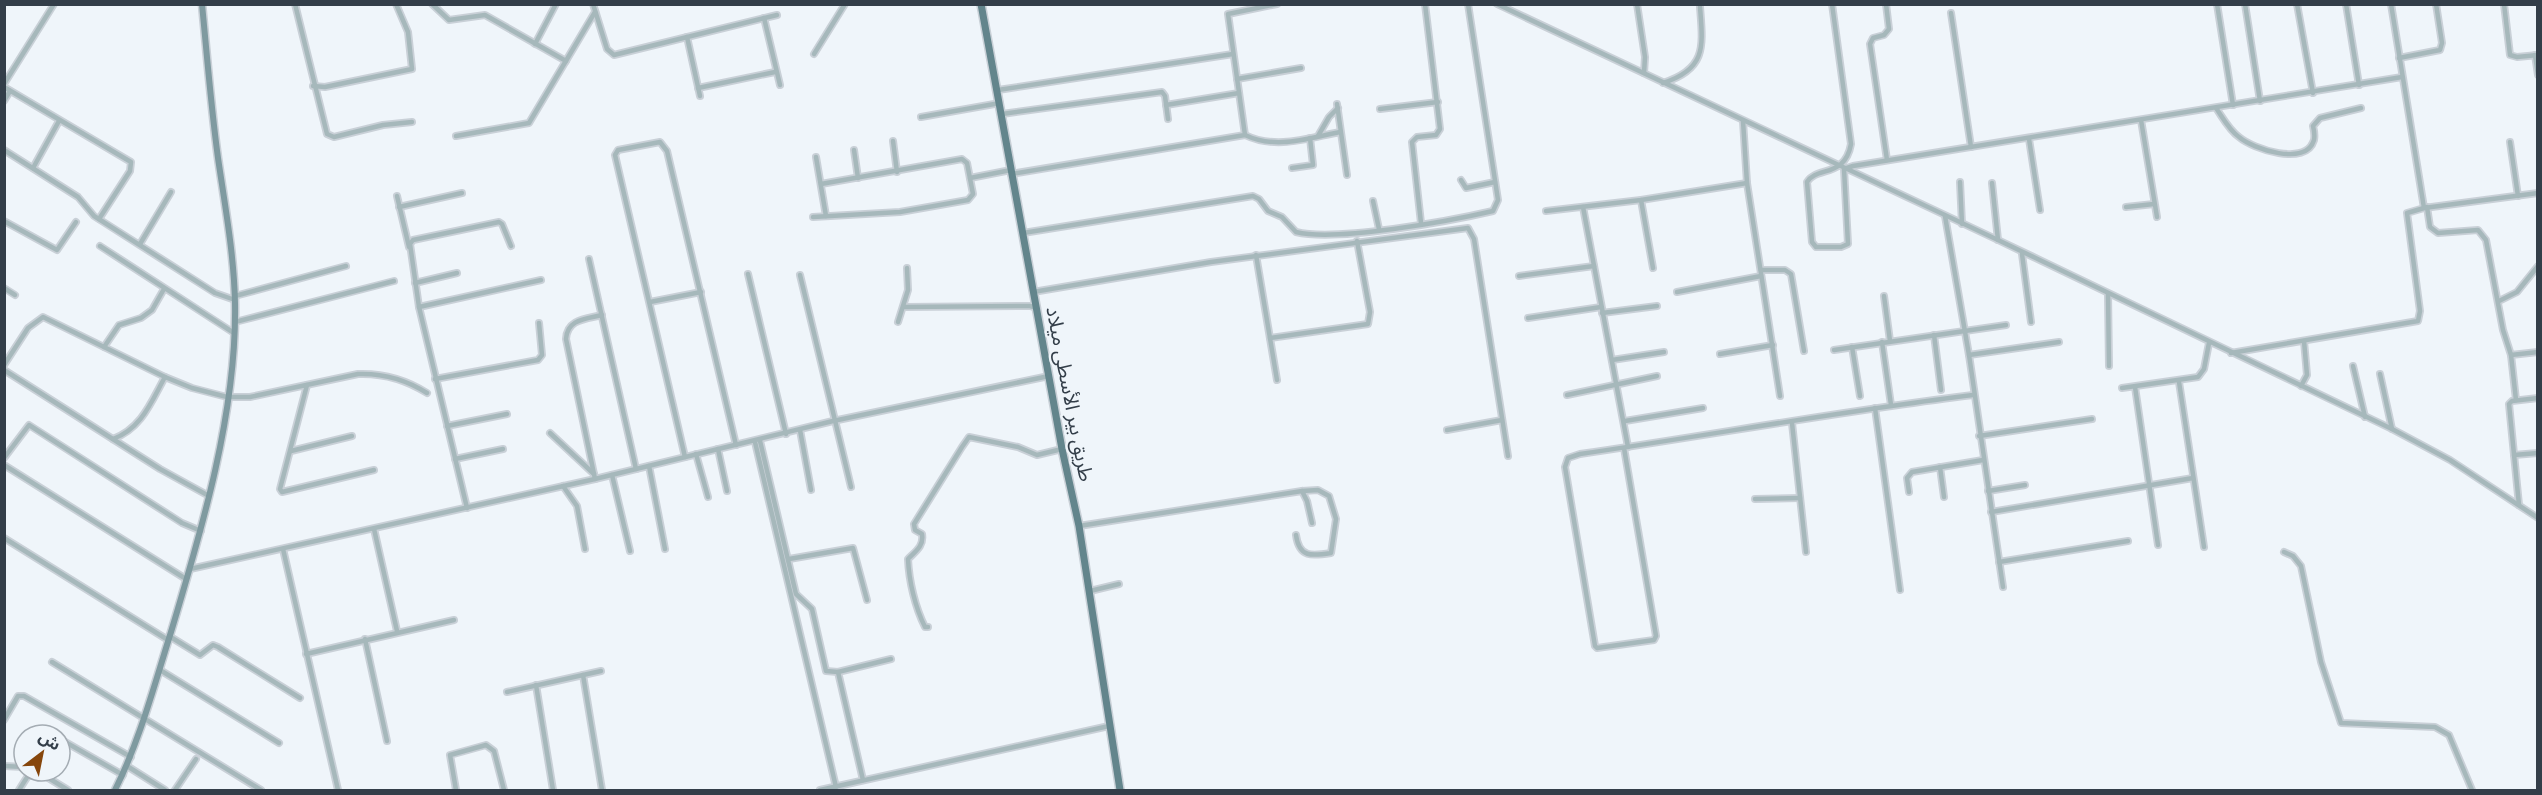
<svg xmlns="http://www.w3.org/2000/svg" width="2542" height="795" viewBox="0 0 2542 795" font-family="Cabin,'Noto Sans Arabic',sans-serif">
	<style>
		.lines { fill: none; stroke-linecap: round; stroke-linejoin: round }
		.minor-casing { stroke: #c9d0d7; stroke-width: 8 }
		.secondary-casing { stroke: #c9d0d7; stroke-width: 9 }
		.primary-casing { stroke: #c9d0d7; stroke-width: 10 }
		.minor { stroke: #a6b8bb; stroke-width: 4.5 }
		.secondary { stroke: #7f9aa0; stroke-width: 6 }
		.primary { stroke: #63858c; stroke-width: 7 }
		.labels { text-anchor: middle; stroke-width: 4.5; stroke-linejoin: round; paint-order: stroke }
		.street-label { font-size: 20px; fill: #333e49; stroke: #eff5fa }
	</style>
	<rect width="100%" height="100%" fill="#eff5fa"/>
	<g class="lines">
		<defs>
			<g id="minor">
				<polyline points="295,4 327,134 334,137 383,125 412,122"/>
				<polyline points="432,4 449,20 485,15 566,61"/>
				<polyline points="593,4 607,49 614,55 777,15"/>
				<polyline points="1497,4 1998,240 2392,429 2450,460 2538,518"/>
				<polyline points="1637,4 1645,57 1644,73"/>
				<path d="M1832,4L1851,144C1845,178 1817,166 1807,182L1812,242L1816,247H1841L1848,244L1844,169L1853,166L2402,77"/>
				<polyline points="1886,4 1889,29 1884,35 1873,38 1870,44 1887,160"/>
				<polyline points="2217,4 2233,105"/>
				<polyline points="2245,4 2260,101"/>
				<polyline points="2297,4 2313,93"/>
				<polyline points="2346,4 2359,85"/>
				<polyline points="2391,4 2424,208"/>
				<polyline points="2504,4 2510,55 2517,57 2538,55"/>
				<polyline points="1951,13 1971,147"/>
				<polyline points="764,18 780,85"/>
				<polyline points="687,37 700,96"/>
				<polyline points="535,44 556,4"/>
				<polyline points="814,54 845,4"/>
				<polyline points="2535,55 2538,75"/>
				<polyline points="2399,58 2440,50 2442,43 2436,4"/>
				<polyline points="1237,79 1301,68"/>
				<path d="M1663,83C1707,69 1703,46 1700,7"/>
				<polyline points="4,84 54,4"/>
				<polyline points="313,86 325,87 412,69 408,32 396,4"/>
				<polyline points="4,87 131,162 130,171 99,219"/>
				<polyline points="698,88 775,72"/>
				<polyline points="998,90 1233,54"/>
				<polyline points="4,101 10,91"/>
				<polyline points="1337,104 1347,175"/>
				<polyline points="1166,105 1239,93"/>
				<path d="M2216,108C2223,118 2229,130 2239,137C2253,149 2306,167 2314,140C2315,135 2314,130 2313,126L2320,118L2361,108"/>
				<polyline points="1380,109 1438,102"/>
				<polyline points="1002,114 1162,92 1165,96 1168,119"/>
				<polyline points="921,117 1000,103"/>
				<polyline points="2141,120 2157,217"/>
				<polyline points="1743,121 1747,183 1780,396"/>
				<path d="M1245,135C1276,150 1308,138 1340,132"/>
				<polyline points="456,136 529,123 595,12"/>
				<polyline points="1318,136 1329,117 1338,108"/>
				<polyline points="2029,139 2040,210"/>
				<polyline points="893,141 897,172"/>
				<polyline points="2510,142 2518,196"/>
				<polyline points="4,150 78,197 94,216 215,293 235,300"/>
				<polyline points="854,150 858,178"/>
				<polyline points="816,157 826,216"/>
				<polyline points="33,168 59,121"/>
				<polyline points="1292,168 1313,165 1310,138"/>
				<polyline points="1011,174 1245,135 1228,14 1277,4"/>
				<polyline points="970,178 1011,170"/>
				<polyline points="1461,180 1466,188 1495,182"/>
				<polyline points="1960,182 1962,224"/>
				<polyline points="1992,183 1998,240"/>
				<polyline points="397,196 409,247"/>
				<polyline points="1641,200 1653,268"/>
				<polyline points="1373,201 1379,229"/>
				<polyline points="399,207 462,193"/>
				<polyline points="1583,207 1628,447"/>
				<polyline points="2126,207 2154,204"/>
				<polyline points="2427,207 2430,227 2438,233 2478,230 2486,240 2503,330 2511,355 2516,400"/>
				<polyline points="1546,211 1641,200 1747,183"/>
				<polyline points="1945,216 1969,355 2003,587"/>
				<polyline points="813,217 900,212 968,200 973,194 967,163 962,159 821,184"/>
				<polyline points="4,221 57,250 76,222"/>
				<polyline points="1421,223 1412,142 1417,137 1436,135 1440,129 1425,4"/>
				<path d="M1023,233L1253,196L1259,199L1268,211L1282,217L1296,232C1336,242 1450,221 1493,211L1498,200L1468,4"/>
				<polyline points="140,244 171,192"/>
				<polyline points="100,246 234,333"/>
				<polyline points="2022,254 2031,322"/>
				<polyline points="1256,255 1277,380"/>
				<polyline points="589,259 636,469"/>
				<polyline points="1761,270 1785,270 1791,274 1804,351"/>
				<polyline points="748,274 786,434"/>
				<polyline points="800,275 851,487"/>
				<polyline points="1519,276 1594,266"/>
				<polyline points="415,283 457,273"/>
				<polyline points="4,288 15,295"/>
				<polyline points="1033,292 1211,262 1468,228 1474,239 1508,456"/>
				<polyline points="1677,292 1761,276"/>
				<polyline points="2108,294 2109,366"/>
				<polyline points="235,296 346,266"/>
				<polyline points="1884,296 1890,341"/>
				<polyline points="2499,301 2517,292 2538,266"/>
				<polyline points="650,302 701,292"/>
				<polyline points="419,307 541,280"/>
				<polyline points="905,307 1030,306 1037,308"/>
				<polyline points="1602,313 1657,306"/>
				<polyline points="1528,318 1601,307"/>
				<polyline points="235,322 394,281"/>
				<polyline points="898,322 908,290 907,268"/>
				<polyline points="1934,335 1941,390"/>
				<polyline points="1270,338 1368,324 1370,312 1357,241"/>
				<polyline points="1882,342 1891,405"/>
				<polyline points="104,347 119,325 141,318 152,310 164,289"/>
				<polyline points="1852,347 1860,396"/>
				<polyline points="1834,350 2006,325"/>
				<polyline points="2231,353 2418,321 2420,311 2407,213 2424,208 2538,193"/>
				<polyline points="1720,354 1773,345"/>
				<polyline points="1969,355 2059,342"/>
				<polyline points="2511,355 2538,352"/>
				<polyline points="1612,360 1664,352"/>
				<path d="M4,365L28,328L43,317L165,377L192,388L227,397H250L358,374C384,373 405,379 427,393"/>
				<polyline points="2353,366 2365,417"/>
				<polyline points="4,370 160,469 209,496"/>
				<polyline points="2380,374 2392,429"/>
				<polyline points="435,379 538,360 542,355 539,323"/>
				<polyline points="2179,382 2204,547"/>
				<polyline points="307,385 280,489 282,492 374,470"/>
				<polyline points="2301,386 2307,375 2304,341"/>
				<polyline points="2135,387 2158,545"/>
				<polyline points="2122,388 2198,377 2204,369 2209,343"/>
				<polyline points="1567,395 1657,376"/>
				<polyline points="1875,408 1900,590"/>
				<polyline points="1625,421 1703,408"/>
				<polyline points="1792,423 1806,552"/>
				<polyline points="447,426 507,414"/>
				<polyline points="800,430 811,490"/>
				<polyline points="1447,430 1502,420"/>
				<polyline points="550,433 594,474"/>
				<polyline points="1979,436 2092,419"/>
				<path d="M113,439C142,428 151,402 165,377"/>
				<polyline points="760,441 796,594 812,609 826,671 838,672"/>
				<polyline points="755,442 836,787"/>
				<path d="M1624,448L1656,636L1654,640L1597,648L1595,646L1565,467L1568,458L1580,454C1711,435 1842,411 1973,395"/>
				<polyline points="718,449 727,491"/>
				<polyline points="291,451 352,436"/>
				<polyline points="696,454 708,497"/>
				<polyline points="2514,455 2538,453"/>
				<polyline points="685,457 615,155 618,150 660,142 667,151 736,445"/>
				<polyline points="4,458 29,425 182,523 201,531"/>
				<polyline points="455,459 503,449"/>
				<polyline points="4,465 186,579"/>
				<polyline points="649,466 665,549"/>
				<polyline points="1940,467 1944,497"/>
				<polyline points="612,475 630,551"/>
				<path d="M595,479L566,339C567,319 586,319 602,315"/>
				<polyline points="563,486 577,506 585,549"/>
				<polyline points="1302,491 1307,501 1312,523"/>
				<polyline points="1988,491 2025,485"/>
				<polyline points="1909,492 1907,478 1912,472 1983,460"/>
				<polyline points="1755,499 1800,498"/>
				<polyline points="2519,505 2509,404 2512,401 2538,398"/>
				<polyline points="467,508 419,307 410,244 413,240 499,222 502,224 511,246"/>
				<polyline points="1991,512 2193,478"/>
				<path d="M1079,526L1302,491L1318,490L1329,496L1336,519L1331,553C1312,556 1299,558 1296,535"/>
				<polyline points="374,529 397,631"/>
				<polyline points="4,538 168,640"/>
				<polyline points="283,549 338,790"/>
				<polyline points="2284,552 2293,556 2301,566 2321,662 2341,723 2435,727 2449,735 2472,790"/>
				<polyline points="789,559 853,548 867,600"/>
				<polyline points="1999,562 2128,541"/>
				<polyline points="190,569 595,479 833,421 1049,376"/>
				<polyline points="1090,591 1119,584"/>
				<path d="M928,627H925C915,607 909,581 908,559C916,551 924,546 922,534L915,530L914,524L962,447L969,437L1018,447L1037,455L1062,449"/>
				<polyline points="169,636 200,655 213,645 218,647 300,698"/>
				<polyline points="365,639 387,741"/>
				<polyline points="306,654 454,620"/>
				<polyline points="52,662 261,790"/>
				<polyline points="160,670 279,743"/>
				<polyline points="583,675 602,790"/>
				<polyline points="536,685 553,790"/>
				<polyline points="507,692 601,671"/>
				<polyline points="4,720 18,696 24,696 131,757"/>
				<polyline points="60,739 123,775"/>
				<polyline points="4,766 24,767"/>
				<polyline points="127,766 165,790"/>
				<polyline points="37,771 68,790"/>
				<polyline points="863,780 838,672 891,659"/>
				<polyline points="19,790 31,771"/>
				<polyline points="175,790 196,759"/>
				<polyline points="456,790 450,755 486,745 494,751 504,790"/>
				<polyline points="820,790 1109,726"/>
			</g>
			<path id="secondary" d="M115,790C140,740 154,686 171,632C202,529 237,411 235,303C234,254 225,206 218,158C211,107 207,56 202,4"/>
			<polyline id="primary" points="981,4 1062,449 1079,526 1120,790"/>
		</defs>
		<!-- minor casing -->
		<use href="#minor" class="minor-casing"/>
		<!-- secondary casing -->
		<use href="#secondary" class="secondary-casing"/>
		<!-- primary casing -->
		<use href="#primary" class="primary-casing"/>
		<!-- minor -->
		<use href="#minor" class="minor"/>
		<!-- secondary -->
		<use href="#secondary" class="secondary"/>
		<!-- primary -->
		<use href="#primary" class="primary"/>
	</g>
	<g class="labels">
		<!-- street labels -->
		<g class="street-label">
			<text transform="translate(1070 394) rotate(79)" y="7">طريق بير الأسطى ميلاد</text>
		</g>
	</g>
	<!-- border -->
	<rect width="2542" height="795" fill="none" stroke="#333e49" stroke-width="12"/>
	<!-- north arrow -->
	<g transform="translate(42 753) rotate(32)"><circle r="28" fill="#eff5fa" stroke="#a4acb3" stroke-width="1.5"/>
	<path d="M0-4.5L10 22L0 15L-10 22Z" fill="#86460c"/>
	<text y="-9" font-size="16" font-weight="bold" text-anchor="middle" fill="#333e49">ش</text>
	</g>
</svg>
